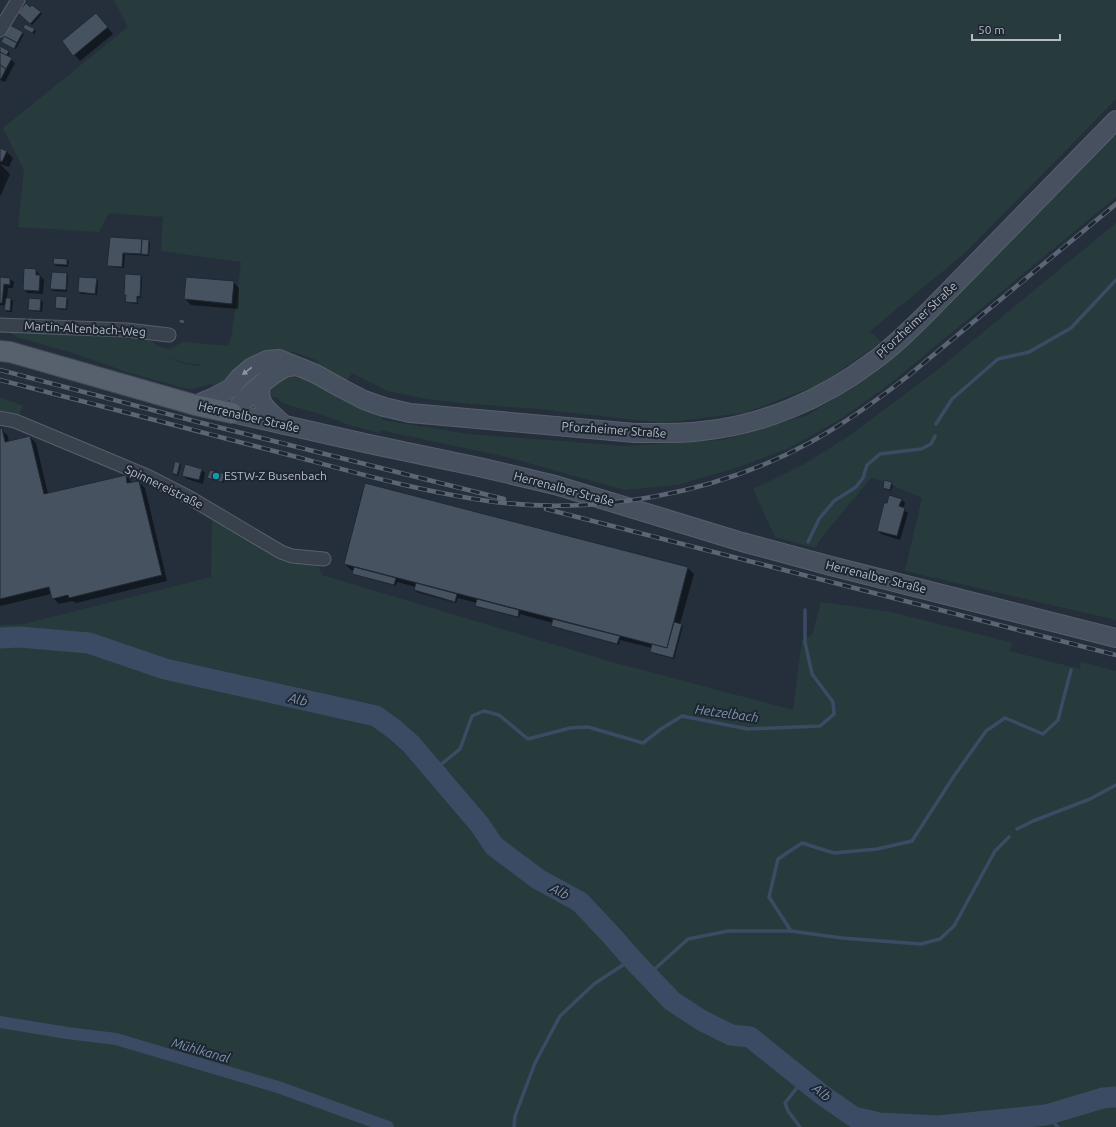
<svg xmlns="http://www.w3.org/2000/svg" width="1116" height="1127" viewBox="0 0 1116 1127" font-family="Ubuntu,sans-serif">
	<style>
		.green { fill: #273b3d; fill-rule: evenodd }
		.shadow { fill: #0007 }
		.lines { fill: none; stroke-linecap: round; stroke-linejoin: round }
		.stream { stroke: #3a4b63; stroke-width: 3.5 }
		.canal { stroke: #3a4b63; stroke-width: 12 }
		.river { stroke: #3a4b63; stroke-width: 21 }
		.building { fill: #475260; stroke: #202834 }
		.street-casing { stroke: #575f6b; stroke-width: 15 }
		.secondary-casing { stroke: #575f6b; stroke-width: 20 }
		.primary-casing { stroke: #424a56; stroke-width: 22 }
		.street { stroke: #39414d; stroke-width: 13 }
		.secondary { stroke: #47505f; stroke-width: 18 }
		.primary { stroke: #57606d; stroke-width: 20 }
		.rail-casing { stroke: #5b6573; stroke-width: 4.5 }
		.rail { stroke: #1e2632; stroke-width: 3; stroke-dasharray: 9; stroke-linecap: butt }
		.oneway { fill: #8e96a3 }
		.culture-dot { fill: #0f9aa8; stroke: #1e2632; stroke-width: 1.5 }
		.labels { text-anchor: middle; stroke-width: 4; stroke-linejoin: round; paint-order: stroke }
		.street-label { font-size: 12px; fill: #b5bcc8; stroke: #1e2632 }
		.poi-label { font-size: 12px; fill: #b5bcc8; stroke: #1e2632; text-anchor: start }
		.water-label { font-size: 13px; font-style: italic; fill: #7e93ae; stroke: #1e2632 }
	</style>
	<rect width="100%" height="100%" fill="#252f3c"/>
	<!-- green -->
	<g class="green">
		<path d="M114,0H1116V99L965,253L870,331L881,342L821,384L744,413L663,423L538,409L461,403L427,399L387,391L352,373L302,335L352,373L345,384L327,370L314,359L293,352L276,351L221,387L210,384L192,389L184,388L130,373L73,353L16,337V336L10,333L11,332L19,333L37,332L145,335L157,346L169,349L183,342L228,346L232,334L241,262L161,251L163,217L109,213L99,232L18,227L24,170L3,128L128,27ZM122,337C147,343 173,364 197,364C201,365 205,363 209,362L197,366L179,362L141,344Z"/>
		<polygon points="1116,134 1116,197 887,386 839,420 789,448 739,467 677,485 624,490 507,457 380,430 382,420 469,434 625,446 722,440 808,415 884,366"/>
		<polygon points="1116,223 1116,620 905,571 922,498 872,477 825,533 815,548 775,537 753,489 803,465 846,438 936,371"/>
		<polygon points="294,377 309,381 334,395 353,404 383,415 380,433 349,425 323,415 282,403 277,397 267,398 267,389 284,378"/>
		<polygon points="0,397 23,406 19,415 0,410"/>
		<polygon points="212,518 283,558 319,566 322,575 612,662 793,710 802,640 812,635 821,602 891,612 1013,643 1009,651 1080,669 1081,662 1116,671 1116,1127 0,1127 0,625 24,624 211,577"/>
	</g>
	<!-- shadow -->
	<g class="shadow">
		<polygon points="33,6 42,14 32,25 19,12"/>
		<polygon points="96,14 113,34 80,61 63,41"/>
		<polygon points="24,28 34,29 36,31 34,34"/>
		<polygon points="22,33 24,34 16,49 4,43"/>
		<polygon points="0,47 10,53 8,57 15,63 5,82 0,80"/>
		<polygon points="0,149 7,152 13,158 9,167 0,164 10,174 1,195 0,195"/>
		<polygon points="110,238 149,241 150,242 149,256 125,254 124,268 110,267 108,265"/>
		<polygon points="67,260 69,261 68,267 56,266 54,264"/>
		<polygon points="36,270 44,280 43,294 27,293 24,289"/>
		<polygon points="67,273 68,275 67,292 53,291 51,289"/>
		<polygon points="141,276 142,278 141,298 138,298 138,304 128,303 126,302 127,296 125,294"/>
		<polygon points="0,278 10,279 14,282 13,288 8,288 7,299 11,299 13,301 12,312 7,312 5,310 6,306 0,305"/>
		<polygon points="96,279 98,281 97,295 81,294 79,292"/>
		<polygon points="233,282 239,288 238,309 191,305 185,299"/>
		<polygon points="66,298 68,300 67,310 57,309 56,307"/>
		<polygon points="30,299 41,300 43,302 42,312 31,311 29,310"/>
		<polygon points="0,430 2,430 8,436 9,442 30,437 36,443 48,494 126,476 132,483 139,482 145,488 167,581 76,603 73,601 59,604 53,598 51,594 0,606"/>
		<polygon points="180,464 181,465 178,476 174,475 173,473"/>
		<polygon points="202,470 205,473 203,484 187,479 183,476"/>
		<polygon points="224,475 226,477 224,483 210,479 209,478"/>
		<polygon points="891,483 893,485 891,491 885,489 884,488"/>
		<polygon points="901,499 905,503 903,509 908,513 900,540 881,534 878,530"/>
		<polygon points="345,564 688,568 694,574 680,624 683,626 674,659 652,653 651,652 652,648 620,640 619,645 554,627 552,626 553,623 520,614 519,618 478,607 476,606 477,603 458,598 456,603 416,592 415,590 416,587 397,582 396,586 355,575 353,574 354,571 351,570"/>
	</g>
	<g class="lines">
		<!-- stream -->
		<g class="stream">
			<polyline points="936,424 952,399 998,359 1029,352 1071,328 1116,280"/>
			<polyline points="808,542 819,519 834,501 856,487 863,478 867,465 880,454 921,449 931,444 935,436"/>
			<polyline points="433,771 460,749 472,716 484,711 499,715 528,739 570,728 588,727 643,743 661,729 682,716 748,729 820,726 834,714 833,702 812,674 805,642 805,610"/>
			<polyline points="1017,829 1033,821 1090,799 1116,785"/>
			<polyline points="791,931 769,897 778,859 802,843 834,853 877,849 912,841 954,776 986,731 1005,718 1043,734 1058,720 1071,670"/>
			<polyline points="647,976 688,939 728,931 791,931 842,938 921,944 940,939 954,926 995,851 1009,837"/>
			<polyline points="1046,1115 1058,1127"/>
			<polyline points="514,1127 515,1116 535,1063 560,1016 594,984 632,959"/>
			<polyline points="800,1127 788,1111 785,1103 803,1080"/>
		</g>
		<!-- canal -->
		<polyline class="canal" points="0,1022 67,1033 116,1039 278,1087 388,1127"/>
		<!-- river -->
		<polyline class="river" points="0,638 19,637 89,643 165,669 376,716 394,729 411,744 480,825 494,846 538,879 580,902 611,935 632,959 672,1001 701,1020 731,1035 750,1037 821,1094 854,1117 879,1123 939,1126 1046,1115 1103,1098 1116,1097"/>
	</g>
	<!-- building -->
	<g class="building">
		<polygon points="26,3 30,7 32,5 41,12 30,24 18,13"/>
		<polygon points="96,13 108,27 73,56 62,41"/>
		<polygon points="25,24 35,29 32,33 23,28"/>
		<polygon points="10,25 23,32 17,43 4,36"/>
		<polygon points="4,36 17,43 14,49 1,42"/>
		<polygon points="0,46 9,51 6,56 0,52"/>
		<polygon points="0,52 12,58 6,69 0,65"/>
		<polygon points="0,65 6,69 1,79 0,79"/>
		<polygon points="0,148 7,151 2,162 0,161"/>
		<polygon points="110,237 142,239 141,254 123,253 122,267 107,266"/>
		<polygon points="142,239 149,240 148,255 141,254"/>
		<polygon points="54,258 67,259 67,265 53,264"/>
		<polygon points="24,268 36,269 36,275 40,275 39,291 23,290"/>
		<polygon points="52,272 67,273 66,290 50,289"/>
		<polygon points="125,274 141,275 140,297 137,296 137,303 125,302 126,295 124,295"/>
		<polygon points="0,277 10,278 10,285 4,284 2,303 0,303"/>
		<polygon points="79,277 97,278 95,294 78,292"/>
		<polygon points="186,277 234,281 232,304 184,299"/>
		<polygon points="56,296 67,297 66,309 55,308"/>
		<polygon points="6,298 11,298 10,311 4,310"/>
		<polygon points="29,298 41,299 40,311 28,310"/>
		<polygon points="179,319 185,320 184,324 179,323"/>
		<polygon points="2,428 5,442 30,436 44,494 126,475 127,483 139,481 162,575 69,598 68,595 52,599 49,587 0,599 0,429"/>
		<polygon points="175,461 180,463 177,475 172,473"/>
		<polygon points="185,464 202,469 199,480 182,476"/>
		<polygon points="210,470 225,474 222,482 207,478"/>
		<polygon points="884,480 892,482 890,490 883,488"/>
		<polygon points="365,483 688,567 667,648 344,564"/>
		<polygon points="889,495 902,499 899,506 905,508 897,536 877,531 884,503 887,503"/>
		<polygon points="354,567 396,578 394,585 352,574"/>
		<polygon points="416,583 457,594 455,602 414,590"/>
		<polygon points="477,599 519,610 518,617 475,606"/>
		<polygon points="553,619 620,636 617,644 551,626"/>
		<polygon points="674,622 682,624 673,658 650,652 652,644 667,648"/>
	</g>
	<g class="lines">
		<defs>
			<g id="street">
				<polyline points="0,30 18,0"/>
				<polyline points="0,325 127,330 169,335"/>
				<polyline points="0,418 15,421 147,476 190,498 281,552 292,556 324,559"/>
			</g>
			<g id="secondary">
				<path d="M260,386C260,390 260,395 261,399C263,408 277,418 284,425"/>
				<path d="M195,405L212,398L231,388L239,378L252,367L267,360L279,359L314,373L341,388L364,400L384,407L410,413L635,433C657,433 680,434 702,431C763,425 823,399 872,362C893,347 911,329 929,311L1116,120"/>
				<polyline points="232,413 369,444 479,467 555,485 742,542 831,566 1116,638"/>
				<path d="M232,413C245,399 265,378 283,369C286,367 291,367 295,366"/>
			</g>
			<polyline id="primary" points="0,351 10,352 195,405 232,413"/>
		</defs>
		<!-- street casing -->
		<use href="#street" class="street-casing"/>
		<!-- secondary casing -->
		<use href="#secondary" class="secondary-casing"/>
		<!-- primary casing -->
		<use href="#primary" class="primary-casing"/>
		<!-- street -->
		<use href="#street" class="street"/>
		<!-- secondary -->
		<use href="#secondary" class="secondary"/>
		<!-- primary -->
		<use href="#primary" class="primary"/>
		<defs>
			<g id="rail">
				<polyline points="0,370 198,422 504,499"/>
				<path d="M0,380C99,405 198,431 297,457C360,474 424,492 488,501C595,516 715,494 809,443C844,424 876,401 908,376L1116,204"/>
				<polyline points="546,509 1116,655"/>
			</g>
		</defs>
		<!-- rail casing -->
		<use href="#rail" class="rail-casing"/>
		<!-- rail -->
		<use href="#rail" class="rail"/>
	</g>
	<!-- one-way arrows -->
	<defs><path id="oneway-solid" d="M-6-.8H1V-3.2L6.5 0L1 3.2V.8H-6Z"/></defs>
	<use class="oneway" href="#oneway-solid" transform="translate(247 371) rotate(142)"/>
	<!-- markers -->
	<circle class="culture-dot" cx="216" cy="476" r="4"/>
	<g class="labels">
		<!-- street labels -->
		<g class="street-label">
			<text transform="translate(917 320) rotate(-43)" y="4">Pforzheimer Straße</text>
			<text transform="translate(85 329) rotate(3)" y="4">Martin-Altenbach-Weg</text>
			<text transform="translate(249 417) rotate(13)" y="4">Herrenalber Straße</text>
			<text transform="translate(614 430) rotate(4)" y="4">Pforzheimer Straße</text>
			<text transform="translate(164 487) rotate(26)" y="4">Spinnereistraße</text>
			<text transform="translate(564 489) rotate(15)" y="4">Herrenalber Straße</text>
			<text transform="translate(876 577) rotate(14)" y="4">Herrenalber Straße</text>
		</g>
		<!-- poi labels -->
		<g class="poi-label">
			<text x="224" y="480">ESTW-Z Busenbach</text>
		</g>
		<!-- water labels -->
		<g class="water-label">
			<text transform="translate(298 699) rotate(13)" y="5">Alb</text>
			<text transform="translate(727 713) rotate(8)" y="5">Hetzelbach</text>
			<text transform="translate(560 891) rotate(28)" y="5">Alb</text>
			<text transform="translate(201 1050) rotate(16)" y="5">Mühlkanal</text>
			<text transform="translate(822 1092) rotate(38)" y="5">Alb</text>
		</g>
	</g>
	<!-- scale -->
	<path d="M972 34v6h88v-6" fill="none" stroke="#b5bcc8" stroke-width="2"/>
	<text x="978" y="34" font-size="12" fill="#b5bcc8" stroke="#1e2632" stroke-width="3" paint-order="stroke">50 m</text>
</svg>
